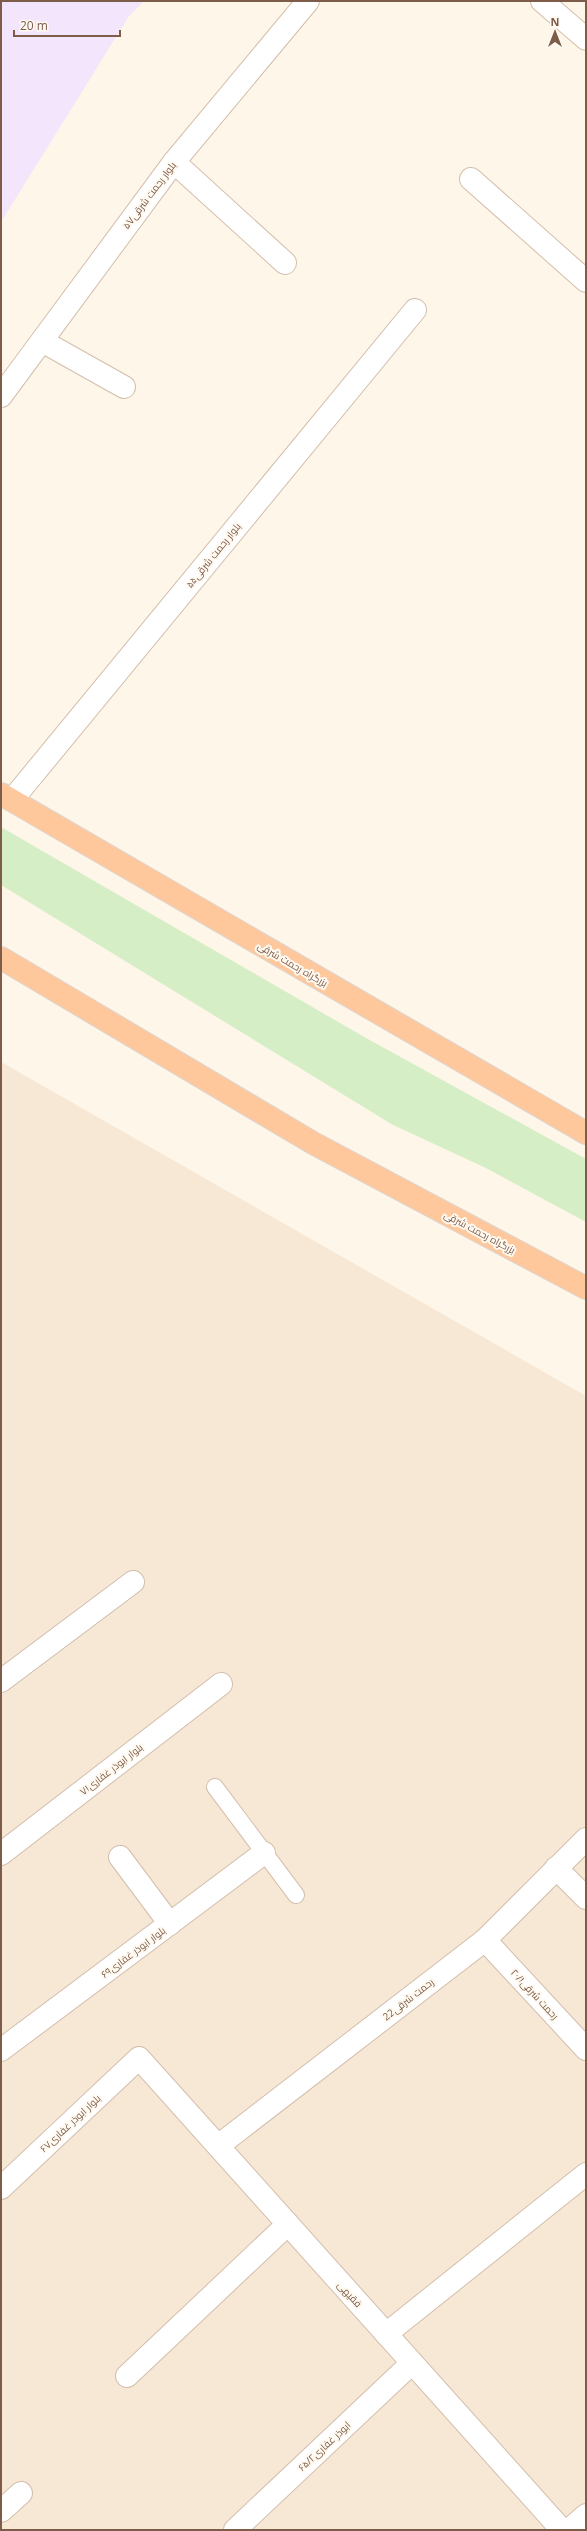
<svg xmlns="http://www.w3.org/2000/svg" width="587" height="2531" viewBox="0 0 587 2531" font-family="'Open Sans',Cairo,sans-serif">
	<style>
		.residential { fill: #f7e8d6 }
		.education { fill: #f3e5fb }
		.green { fill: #d5eec5 }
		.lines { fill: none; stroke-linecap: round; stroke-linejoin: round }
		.service-casing { stroke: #d3beac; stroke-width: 18 }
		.minor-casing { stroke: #d3beac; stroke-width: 24 }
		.trunk-casing { stroke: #ddd5d0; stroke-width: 24 }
		.service { stroke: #fff; stroke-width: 16 }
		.minor { stroke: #fff; stroke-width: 22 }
		.trunk { stroke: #fec89c; stroke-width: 22 }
		.labels { text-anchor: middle; stroke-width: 4; stroke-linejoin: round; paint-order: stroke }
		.street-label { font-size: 10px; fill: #7d5c49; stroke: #fffaf1 }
	</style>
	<rect width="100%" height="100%" fill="#fef6e9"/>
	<!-- residential -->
	<polygon class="residential" points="1,1062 586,1396 586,2530 1,2530"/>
	<!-- education -->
	<polygon class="education" points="1,1 144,1 129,16 1,222"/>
	<!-- green -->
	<polygon class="green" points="1,827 366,1038 586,1159 586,1222 486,1168 393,1125 1,885"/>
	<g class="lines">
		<defs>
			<polyline id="service" points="215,1787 296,1895"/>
			<g id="minor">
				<polyline points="542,1 586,39"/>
				<polyline points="174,162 285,263"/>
				<polyline points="471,179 586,281"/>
				<polyline points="42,341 124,387"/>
				<polyline points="1,396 174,162 308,1"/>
				<polyline points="12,800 415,310"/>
				<polyline points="1,1681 133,1582"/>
				<polyline points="1,1854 221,1684"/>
				<polyline points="120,1857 170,1924"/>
				<polyline points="556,1868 586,1898"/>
				<polyline points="485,1940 586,2049"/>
				<polyline points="1,2050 264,1853"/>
				<polyline points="218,2146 485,1940 586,1839"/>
				<polyline points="1,2188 139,2058 562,2530"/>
				<polyline points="386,2334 586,2174"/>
				<polyline points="127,2376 288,2224"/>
				<polyline points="1,2511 21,2493"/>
				<polyline points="235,2530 412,2363"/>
				<polyline points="569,2530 586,2515"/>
			</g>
			<g id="trunk">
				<polyline points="1,794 586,1133"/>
				<polyline points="1,958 313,1143 586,1288"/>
			</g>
		</defs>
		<!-- service casing -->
		<use href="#service" class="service-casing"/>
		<!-- minor casing -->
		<use href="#minor" class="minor-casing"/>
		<!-- trunk casing -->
		<use href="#trunk" class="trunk-casing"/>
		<!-- service -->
		<use href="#service" class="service"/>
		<!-- minor -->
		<use href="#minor" class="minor"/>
		<!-- trunk -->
		<use href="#trunk" class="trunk"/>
	</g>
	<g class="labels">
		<!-- street labels -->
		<g class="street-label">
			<text transform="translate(149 195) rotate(-53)" y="4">۵۷بلوار رحمت شرقی</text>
			<text transform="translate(213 555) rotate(-51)" y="4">بلوار رحمت شرقی۵۵</text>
			<text transform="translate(293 964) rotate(30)" y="4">بزرگراه رحمت شرقی</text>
			<text transform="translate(480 1232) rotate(28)" y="4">بزرگراه رحمت شرقی</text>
			<text transform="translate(111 1769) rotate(-38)" y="4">بلوار ابوذر غفاری۷۱</text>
			<text transform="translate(133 1952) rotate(-37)" y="4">بلوار ابوذر غفاری۶۹</text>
			<text transform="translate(535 1994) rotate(47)" y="4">۲۰/۱رحمت شرقی</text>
			<text transform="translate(408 1999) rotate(-38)" y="4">22رحمت شرقی</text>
			<text transform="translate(70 2123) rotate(-43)" y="4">بلوار ابوذر غفاری۶۷</text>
			<text transform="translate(350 2294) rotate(48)" y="4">فقیهی</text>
			<text transform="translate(324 2446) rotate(-43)" y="4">۶۵/۲ابوذر غفاری</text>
		</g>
	</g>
	<!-- border -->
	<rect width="587" height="2531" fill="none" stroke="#7d5c49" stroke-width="4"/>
	<!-- north arrow -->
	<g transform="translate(555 32)" stroke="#fffaf1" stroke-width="3" paint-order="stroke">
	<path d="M0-3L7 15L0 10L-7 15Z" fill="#7d5c49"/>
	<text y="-6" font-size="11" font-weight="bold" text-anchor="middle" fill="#7d5c49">N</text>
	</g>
	<!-- scale -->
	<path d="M14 30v6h106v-6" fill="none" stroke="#7d5c49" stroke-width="2"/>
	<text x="20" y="30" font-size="12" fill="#7d5c49" stroke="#fffaf1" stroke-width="3" paint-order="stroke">20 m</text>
</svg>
